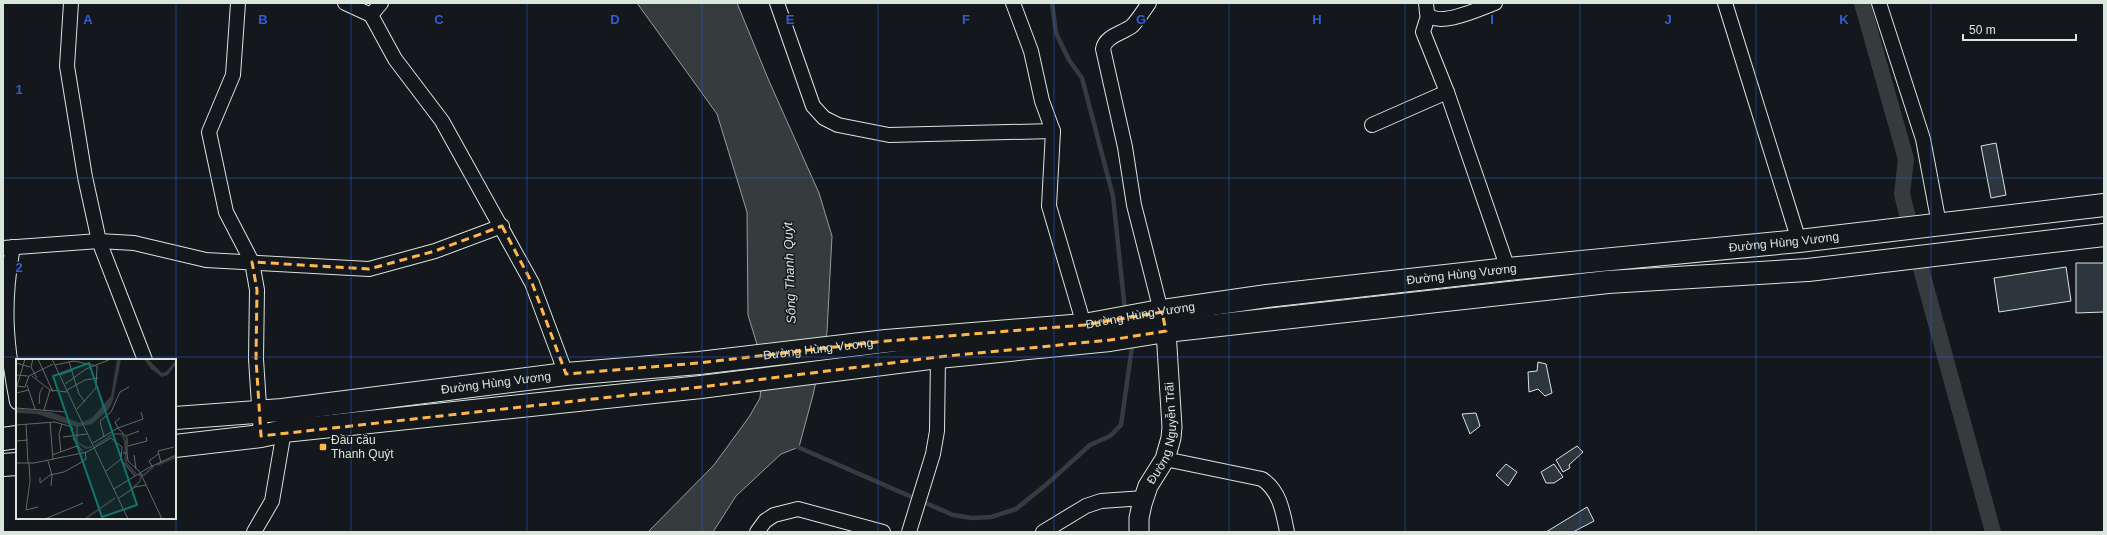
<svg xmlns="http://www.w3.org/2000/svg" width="2107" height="535" viewBox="0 0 2107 535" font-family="Helvetica,sans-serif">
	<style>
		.water { fill: #363b3e; stroke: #939e99 }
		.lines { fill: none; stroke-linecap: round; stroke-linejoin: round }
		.stream { stroke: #363b3e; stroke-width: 4.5 }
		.canal { stroke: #363b3e; stroke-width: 16 }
		.building { fill: #2c363c; stroke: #d8e6dc }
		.street-casing { stroke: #d8e6dc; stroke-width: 16 }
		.secondary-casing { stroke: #d8e6dc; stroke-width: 21 }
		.highway-casing { stroke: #d8e6dc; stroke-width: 24 }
		.street { stroke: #14181c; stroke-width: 14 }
		.secondary { stroke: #14181c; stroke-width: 19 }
		.highway { stroke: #14181c; stroke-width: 22 }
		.marked { fill: none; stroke: #ffb74d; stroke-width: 3; stroke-dasharray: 8 5; stroke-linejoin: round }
		.grid { fill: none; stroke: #305dd8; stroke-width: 1; stroke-opacity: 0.55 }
		.poi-dot { fill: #ffb74d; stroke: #14181c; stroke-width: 1.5 }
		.labels { text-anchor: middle; stroke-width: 3; stroke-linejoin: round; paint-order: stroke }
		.street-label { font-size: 12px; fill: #d8e6dc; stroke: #14181c }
		.poi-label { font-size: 12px; fill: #d8e6dc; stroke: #14181c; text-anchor: start }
		.water-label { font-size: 13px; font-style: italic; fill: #d8e6dc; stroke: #14181c }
		.inset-river { fill: none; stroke: #363b3e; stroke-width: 2 }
		.inset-road { fill: none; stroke: #626a69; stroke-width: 1 }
		.view { fill: #0f766e; fill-opacity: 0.15; stroke: #0f766e; stroke-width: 2 }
		.inset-edge { fill: none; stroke: #d8e6dc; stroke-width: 2 }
		.grid-label { font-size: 13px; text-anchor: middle; font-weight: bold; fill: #305dd8; stroke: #14181c; stroke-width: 3; stroke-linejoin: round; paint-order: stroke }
	</style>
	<rect width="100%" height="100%" fill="#14181c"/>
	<!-- water -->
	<polygon class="water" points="637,3 737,3 769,81 819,193 832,236 827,332 813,395 799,447 781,454 736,496 713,532 648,532 714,465 749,417 760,398 763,364 748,315 747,212 717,114"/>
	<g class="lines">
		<!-- stream -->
		<g class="stream">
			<polyline points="1052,3 1056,33 1069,60 1082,78 1113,196 1125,311"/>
			<polyline points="793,445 953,515 972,518 991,517 1016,509 1047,484 1090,445 1110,436 1121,425 1132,347 1131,342"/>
		</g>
		<!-- canal -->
		<g class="canal">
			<polyline points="1862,3 1906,159 1902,194 1909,222"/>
			<polyline points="1920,265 1993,532"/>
		</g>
	</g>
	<!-- building -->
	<g class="building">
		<polygon points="1996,143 2006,195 1991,198 1981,146"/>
		<polygon points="2076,263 2104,263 2104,312 2076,313"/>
		<polygon points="2066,267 2071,301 1999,312 1994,278"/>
		<polygon points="1538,362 1546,364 1552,393 1545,396 1538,389 1529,392 1528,372 1537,371"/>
		<polygon points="1476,413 1480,426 1470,434 1462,414"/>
		<polygon points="1577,446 1583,452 1569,465 1570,468 1563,472 1556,460"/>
		<polygon points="1506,464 1517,472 1508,486 1496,475"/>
		<polygon points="1554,464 1563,477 1554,483 1546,483 1541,472"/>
		<polygon points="1587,507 1594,521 1573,532 1546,532"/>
	</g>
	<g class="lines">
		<defs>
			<g id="street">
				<polyline points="71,3 67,66 85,177 99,241 145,360"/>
				<polyline points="238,3 233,75 209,132 226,212 252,262 257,290 256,359 261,436"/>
				<polyline points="345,3 371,15 395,59 442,121 532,283 566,374"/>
				<polyline points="777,3 813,106 824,118 838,125 889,135 1053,131"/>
				<polyline points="1013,3 1031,51 1042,101 1053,131 1049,206 1084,325"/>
				<path d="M1149,3C1144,10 1138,20 1132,26C1123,33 1105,36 1103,49L1125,147L1134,205L1163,319"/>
				<path d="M1426,3L1427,13C1437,29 1481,8 1495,3"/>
				<polyline points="1725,3 1799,241"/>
				<polyline points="1879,3 1923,139 1939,224"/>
				<polyline points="371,15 381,3"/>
				<polyline points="1428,16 1423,32 1447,92 1508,269"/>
				<polyline points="1372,125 1447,92"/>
				<path d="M13,247C2,304 6,346 17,402"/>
				<polyline points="3,248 99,241 134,243 206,260 369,269 435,251 502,226"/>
				<path d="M1165,459L1262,479C1280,491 1283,512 1287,532"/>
				<polyline points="254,532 272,501 284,431 283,424"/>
				<polyline points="757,532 765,521 774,515 798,509 883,532"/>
				<polyline points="909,532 933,454 937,431 938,357"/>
				<polyline points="1043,532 1086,506 1101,501 1144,498"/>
			</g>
			<g id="secondary">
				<path id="s1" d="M1139,532V518L1142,504L1148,486L1165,459L1171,438L1172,427L1166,331"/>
			</g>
			<g id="highway">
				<path id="s2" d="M175,418L282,410L566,374L699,363L886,341L1084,325L1149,313L1267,296L1508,269L1799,241L2104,205"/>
				<polyline points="3,439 17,437"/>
				<polyline points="175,446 261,436 284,431 701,387 938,357 1110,340 1166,331 1608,282 1808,270 2104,235"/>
				<polyline points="3,465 17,464"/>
			</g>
		</defs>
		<!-- street casing -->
		<use href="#street" class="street-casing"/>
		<!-- secondary casing -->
		<use href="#secondary" class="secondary-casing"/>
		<!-- highway casing -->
		<use href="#highway" class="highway-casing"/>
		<!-- street -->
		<use href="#street" class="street"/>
		<!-- secondary -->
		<use href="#secondary" class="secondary"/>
		<!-- highway -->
		<use href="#highway" class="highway"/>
	</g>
	<!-- marked area -->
	<path class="marked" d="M502,226L532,283L566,374L699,363L886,341L1084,325L1162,312L1166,331L1110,340L938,357L701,387L261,436L256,359L257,290L252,262L369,269L435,251Z"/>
	<!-- grid -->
	<path class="grid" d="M176,3V532M351,3V532M527,3V532M702,3V532M878,3V532M1054,3V532M1229,3V532M1405,3V532M1580,3V532M1756,3V532M1931,3V532M3,178H2104M3,357H2104"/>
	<!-- markers -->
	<rect class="poi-dot" x="319" y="443" width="8" height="8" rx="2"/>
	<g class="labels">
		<!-- street labels -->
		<g class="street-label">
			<text dy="4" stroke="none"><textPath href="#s2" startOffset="1619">Đường Hùng Vương</textPath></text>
			<text dy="4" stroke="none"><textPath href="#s2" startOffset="1295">Đường Hùng Vương</textPath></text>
			<text dy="4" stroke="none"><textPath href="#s2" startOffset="971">Đường Hùng Vương</textPath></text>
			<text dy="4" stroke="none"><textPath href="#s2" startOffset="647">Đường Hùng Vương</textPath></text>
			<text dy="4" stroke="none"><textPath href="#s2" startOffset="323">Đường Hùng Vương</textPath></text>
			<text dy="4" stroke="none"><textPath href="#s1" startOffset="104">Đường Nguyễn Trãi</textPath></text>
		</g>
		<!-- poi labels -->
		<g class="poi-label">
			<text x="331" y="444">Đầu cầu<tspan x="331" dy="14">Thanh Quýt</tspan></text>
		</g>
		<!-- water labels -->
		<g class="water-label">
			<text transform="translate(789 273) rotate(-92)" y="5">Sông Thanh Quýt</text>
		</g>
	</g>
	<!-- overview -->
	<g transform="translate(16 359)">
		<rect width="160" height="160" fill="#14181c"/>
		<path d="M101,0H105L97,41L93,50L76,65L61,68L21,55L0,54V51L4,50L35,53L64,64L76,59L95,37ZM128,0H132L146,14L150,13L160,1V5L152,16L146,18L135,10Z" fill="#363b3e"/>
		<path class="inset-river" d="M61,67V83L70,89L76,88M79,87L97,75H106L109,82L110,104L120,115M141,106L160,98M122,116H128L138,107M117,129L124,122L125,117M69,160L99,139"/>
		<path class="inset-road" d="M17,0L15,8L21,19M22,0L37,33M36,0L112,160M53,3L63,35L69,43M0,4L14,8M39,6L58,2L81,7L80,29L61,50M0,16L12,17M44,16L57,11M16,17L34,31L51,33M49,25L70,10L95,0M11,26L19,50M0,27L9,28L13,17L37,5M1,27L9,0M51,31L69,21L82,19M0,34L13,31M23,45L24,33L27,28M0,49L50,53M28,51L34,31M34,63L37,101M10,65L12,104M0,66L39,63L56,68L58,81L66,92M102,69L127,60L125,53M102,69L99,63L104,59M110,77L123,72M47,78L71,75M88,78L84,62L95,53L104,33L113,28M0,82L12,81M77,84L102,69L111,79V94M112,87L131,82L130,78M45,93L43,75L46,65M36,96L61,87M118,96L120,110M32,102L36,116L35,127M0,104H18L71,93L95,79L106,88L105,101L119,117M13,104L14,122L10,151L22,148M145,104L142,92L158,88M136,107L133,102L142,95M90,112L105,100M24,118V124L34,116L48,113L64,104L70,100L69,93M130,126L146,160M98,130L132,109L160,96M103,139L119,128L130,126L124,113L112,102L111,94H107M29,160L67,144"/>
		<path class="view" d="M73,4L121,146L86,158L37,17Z"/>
		<rect width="160" height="160" class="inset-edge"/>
	</g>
	<g class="grid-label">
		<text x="88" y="24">A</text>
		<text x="263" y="24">B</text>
		<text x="439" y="24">C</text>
		<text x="615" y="24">D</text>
		<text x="790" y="24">E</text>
		<text x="966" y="24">F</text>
		<text x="1141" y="24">G</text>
		<text x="1317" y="24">H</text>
		<text x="1492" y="24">I</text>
		<text x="1668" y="24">J</text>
		<text x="1844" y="24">K</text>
		<text x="19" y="94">1</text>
		<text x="19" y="272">2</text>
	</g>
	<!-- border -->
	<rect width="2107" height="535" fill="none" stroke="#d8e6dc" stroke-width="8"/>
	<!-- scale -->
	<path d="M1963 34v6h113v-6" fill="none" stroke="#d8e6dc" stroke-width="2"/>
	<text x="1969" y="34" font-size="12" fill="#d8e6dc" stroke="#14181c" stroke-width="3" paint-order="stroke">50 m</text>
</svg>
